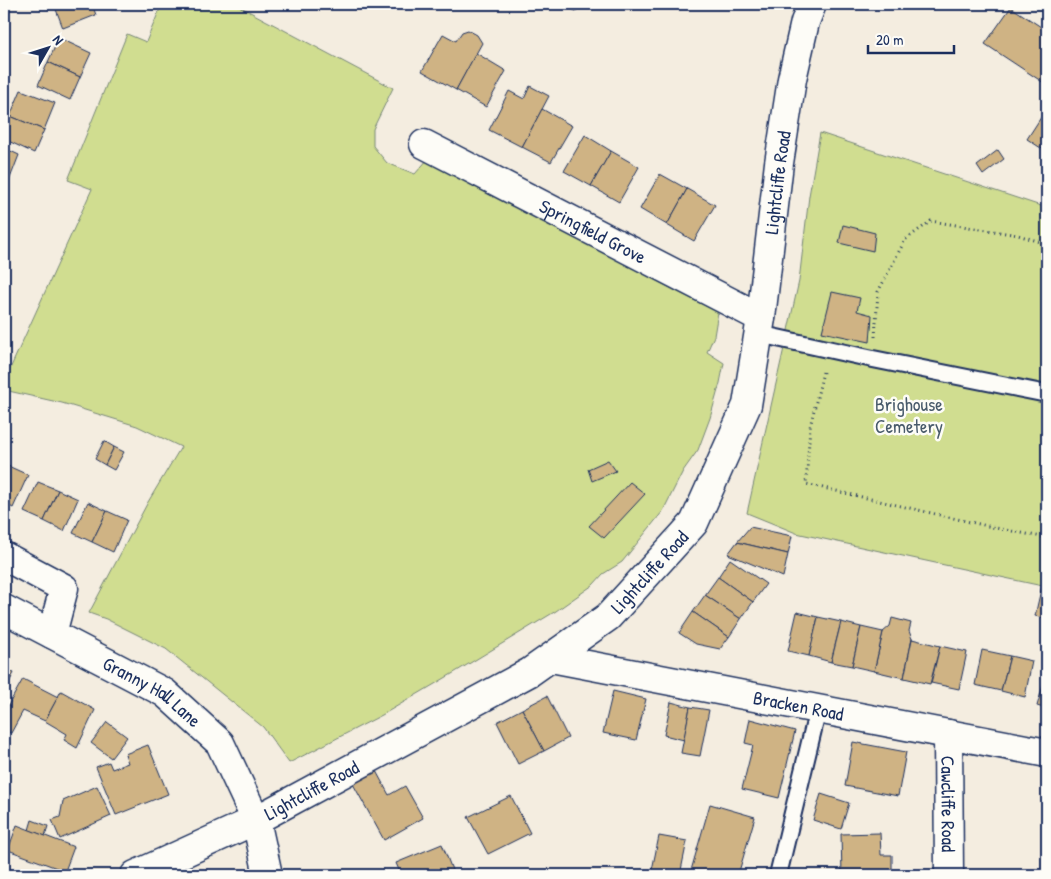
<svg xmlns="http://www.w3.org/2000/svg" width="1051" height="879" viewBox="0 0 1051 879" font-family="'Patrick Hand',sans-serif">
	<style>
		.green { fill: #d0dd90; stroke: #768677 }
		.building { fill: #cfb384; stroke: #1b2f5e }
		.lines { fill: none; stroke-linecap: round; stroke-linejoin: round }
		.lane-casing { stroke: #1b2f5e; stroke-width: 20 }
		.street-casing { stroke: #1b2f5e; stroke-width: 31 }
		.path { stroke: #1b2f5e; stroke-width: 3; stroke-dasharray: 1 4; stroke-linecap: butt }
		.lane { stroke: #fdfcf7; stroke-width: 16 }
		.street { stroke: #fdfcf7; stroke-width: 28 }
		.labels { text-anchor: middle; stroke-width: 5; stroke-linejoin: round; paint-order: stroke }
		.street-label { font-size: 19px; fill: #1b2f5e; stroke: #fdfcf7 }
		.park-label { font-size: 19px; fill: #485a6a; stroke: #fdfcf7 }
	</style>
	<rect width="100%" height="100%" fill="#f4ede0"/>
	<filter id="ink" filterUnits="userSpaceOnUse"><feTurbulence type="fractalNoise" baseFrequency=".02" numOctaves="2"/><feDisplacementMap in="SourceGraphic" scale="10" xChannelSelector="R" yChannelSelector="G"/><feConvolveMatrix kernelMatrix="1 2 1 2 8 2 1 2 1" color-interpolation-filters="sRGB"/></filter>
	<g filter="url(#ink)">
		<!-- green -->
		<g class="green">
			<polygon points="162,4 235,4 393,88 373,129 373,146 387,163 415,174 428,159 674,290 718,312 714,336 707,352 724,363 720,383 710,418 698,450 683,471 663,511 622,562 603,574 593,585 556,611 457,671 382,715 289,763 263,727 166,649 106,619 89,613 148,502 181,447 137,426 62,403 4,390 4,382 92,189 68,180 127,34 146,42"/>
			<polygon points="820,133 1047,208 1047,587 796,533 747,513 799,281 809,196"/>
		</g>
		<!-- building -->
		<g class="building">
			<polygon points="54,4 92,4 96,15 63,28"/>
			<polygon points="559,4 580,4 576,11"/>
			<polygon points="1011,7 1047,31 1047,85 985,44"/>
			<polygon points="468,30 477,35 482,43 456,90 422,71 443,34 456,41 462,32"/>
			<polygon points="59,38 91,53 80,77 48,62"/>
			<polygon points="476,53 506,71 486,107 456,90"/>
			<polygon points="48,62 80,77 70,100 38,85"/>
			<polygon points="530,86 549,96 522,147 489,130 509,91 524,99"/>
			<polygon points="21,90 55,103 44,130 10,116"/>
			<polygon points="1047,108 1047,152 1027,139"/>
			<polygon points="542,109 572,126 551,162 522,147"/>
			<polygon points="10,116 44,130 34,153 4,139 4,132"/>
			<polygon points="585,135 611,151 591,186 564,171"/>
			<polygon points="4,148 19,155 9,181 4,179"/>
			<polygon points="998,150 1004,159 983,175 977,166"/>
			<polygon points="611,151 639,167 619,202 591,186"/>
			<polygon points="660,174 687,189 667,225 640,209"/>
			<polygon points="687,189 715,205 694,241 667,225"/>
			<polygon points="843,225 875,233 873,251 839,243"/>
			<polygon points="832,292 860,298 857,311 872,315 870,342 822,332"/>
			<polygon points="104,441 114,447 105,465 95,459"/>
			<polygon points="114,447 124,452 114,470 105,465"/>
			<polygon points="608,460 616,471 592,481 588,469"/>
			<polygon points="6,465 28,475 13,508 4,503 4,469"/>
			<polygon points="38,482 58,490 44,521 24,512"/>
			<polygon points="630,482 645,494 604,538 589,526"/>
			<polygon points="58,490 78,499 64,531 44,521"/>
			<polygon points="88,502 107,511 92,542 73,533"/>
			<polygon points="107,511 127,520 113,552 92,542"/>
			<polygon points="750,527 792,536 788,554 737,542"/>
			<polygon points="737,542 788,554 783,577 728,554"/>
			<polygon points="730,559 766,584 753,602 718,577"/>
			<polygon points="718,577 753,602 741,619 705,595"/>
			<polygon points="1042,585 1047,586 1047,619 1035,616"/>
			<polygon points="705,595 741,619 729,637 693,612"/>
			<polygon points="693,612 729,637 720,649 696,644 679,633"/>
			<polygon points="797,612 818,617 809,656 788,651"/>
			<polygon points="818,617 841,622 831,662 809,656"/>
			<polygon points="892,618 911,623 909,631 912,639 904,678 874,671 883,632 890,626"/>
			<polygon points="841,622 861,627 852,666 831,662"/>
			<polygon points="861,627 883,632 874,671 852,666"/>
			<polygon points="912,639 940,646 930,684 904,678"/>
			<polygon points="940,646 967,652 959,689 931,683"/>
			<polygon points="982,650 1010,656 1001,691 975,685"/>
			<polygon points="1010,656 1032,661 1025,697 1001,691"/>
			<polygon points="4,668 14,673 4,692"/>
			<polygon points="1047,672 1047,709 1037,706"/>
			<polygon points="23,679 58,697 45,721 23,711 11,733 4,730 4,713"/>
			<polygon points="61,691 95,710 77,748 64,740 67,734 45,721"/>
			<polygon points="613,691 646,699 636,740 603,733"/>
			<polygon points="547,696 568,738 544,751 522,709"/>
			<polygon points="671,702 690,707 684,740 664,735"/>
			<polygon points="690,707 709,710 700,756 681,753"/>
			<polygon points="522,709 544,751 518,764 497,722"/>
			<polygon points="750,719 795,731 779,798 742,789 753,745 745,743"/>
			<polygon points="107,722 127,737 111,758 91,743"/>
			<polygon points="853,742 906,752 898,796 845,786"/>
			<polygon points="148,745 168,794 116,815 96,767 109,762 112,769 128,763 125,754"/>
			<polygon points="376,771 389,795 405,786 423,818 384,840 353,784"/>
			<polygon points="97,786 111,816 60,839 52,820 60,817 63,801"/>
			<polygon points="821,794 849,803 841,829 813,820"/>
			<polygon points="511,796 530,833 488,854 468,817"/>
			<polygon points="710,804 755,817 738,875 695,875 690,874"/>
			<polygon points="32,820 48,826 45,836 29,830"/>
			<polygon points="17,825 74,847 65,871 8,850"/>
			<polygon points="880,833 881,855 892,855 892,875 842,875 841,834"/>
			<polygon points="659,836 687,841 680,875 651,875"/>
			<polygon points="442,844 454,875 401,875 396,863"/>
		</g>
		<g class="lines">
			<defs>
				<g id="lane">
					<polyline points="759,334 873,359 1047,394"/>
					<polyline points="778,875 818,709"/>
				</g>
				<g id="street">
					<path id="s1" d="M424,144L761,318"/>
					<polyline points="4,556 64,588 52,634"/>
					<path id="s2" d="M4,609L165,693L220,743L256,820L268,875"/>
					<path id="s3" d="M551,658L1047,753"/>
					<path id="s4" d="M948,734L949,875"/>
					<path id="s5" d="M135,875L256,820L530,672L608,617L694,523L747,405L761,318L779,163L792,79L805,22L812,4"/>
				</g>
			</defs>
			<!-- lane casing -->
			<use href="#lane" class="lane-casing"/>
			<!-- street casing -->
			<use href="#street" class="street-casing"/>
			<!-- path -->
			<g class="path">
				<polyline points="875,337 878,292 905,240 931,221 1018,235 1047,244"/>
				<polyline points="823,372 810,427 806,484 996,528 1047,538"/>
			</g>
			<!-- lane -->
			<use href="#lane" class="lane"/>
			<!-- street -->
			<use href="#street" class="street"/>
		</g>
	</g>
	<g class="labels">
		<!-- street labels -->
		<g class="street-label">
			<text dy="7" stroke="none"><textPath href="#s5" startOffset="1021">Lightcliffe Road</textPath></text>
			<text dy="7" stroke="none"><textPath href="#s1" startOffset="190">Springfield Grove</textPath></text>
			<text dy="7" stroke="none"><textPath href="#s5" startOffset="601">Lightcliffe Road</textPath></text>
			<text dy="7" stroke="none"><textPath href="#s2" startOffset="170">Granny Hall Lane</textPath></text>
			<text dy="7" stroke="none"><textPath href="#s3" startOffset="252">Bracken Road</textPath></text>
			<text dy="7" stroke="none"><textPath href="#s5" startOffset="196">Lightcliffe Road</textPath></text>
			<text dy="7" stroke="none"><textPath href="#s4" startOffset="70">Cawcliffe Road</textPath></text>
		</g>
		<!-- park labels -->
		<g class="park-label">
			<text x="909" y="411">Brighouse<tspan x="909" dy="22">Cemetery</tspan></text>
		</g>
	</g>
	<!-- margin -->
	<rect width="1051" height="879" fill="none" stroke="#fdfcf7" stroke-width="20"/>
	<rect x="10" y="10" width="1031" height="859" fill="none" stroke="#1b2f5e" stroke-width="2" filter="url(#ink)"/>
	<!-- north arrow -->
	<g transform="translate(48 48) rotate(51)" stroke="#fdfcf7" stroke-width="4" paint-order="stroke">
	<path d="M0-4L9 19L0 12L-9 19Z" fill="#1b2f5e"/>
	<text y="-8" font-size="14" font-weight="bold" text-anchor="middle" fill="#1b2f5e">N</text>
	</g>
	<!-- scale -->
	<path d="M868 45v8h86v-8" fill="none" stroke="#1b2f5e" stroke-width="2.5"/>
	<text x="876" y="45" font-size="15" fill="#1b2f5e" stroke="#fdfcf7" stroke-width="4" paint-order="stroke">20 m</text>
</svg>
